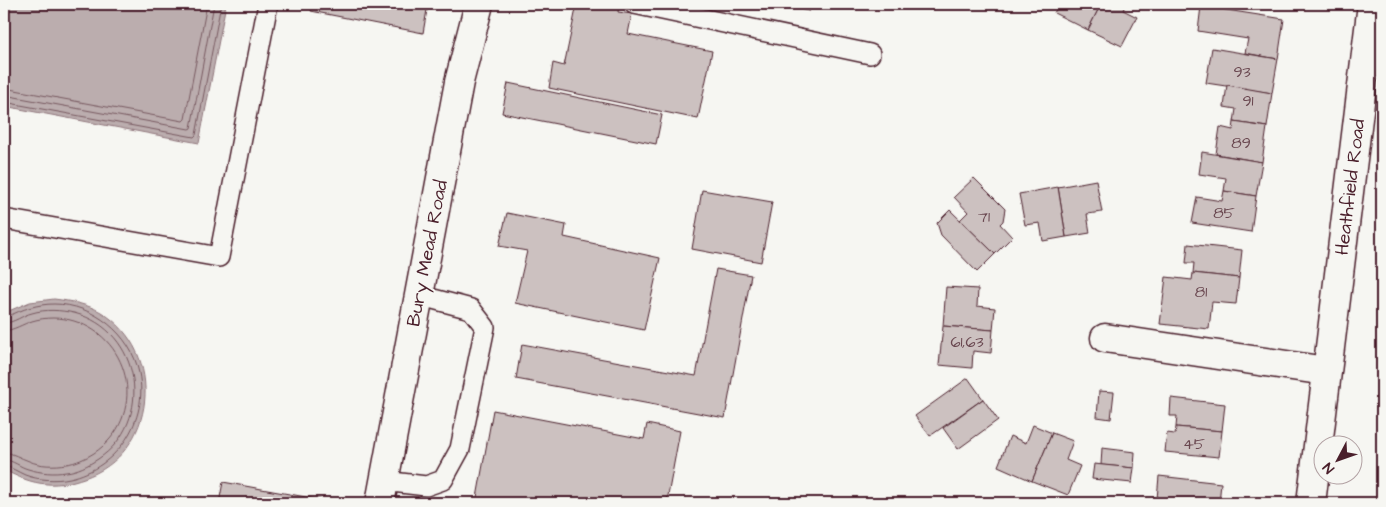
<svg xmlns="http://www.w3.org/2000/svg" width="1386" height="507" viewBox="0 0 1386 507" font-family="'Architects Daughter',sans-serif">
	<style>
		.water { fill: #bbadae; stroke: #8e747a }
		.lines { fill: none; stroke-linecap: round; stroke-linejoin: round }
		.shore { stroke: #77585f; stroke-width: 1 }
		.building { fill: #ccc1c0; stroke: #4a1f2b }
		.service-casing { stroke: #4a1f2b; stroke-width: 22 }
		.minor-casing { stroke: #4a1f2b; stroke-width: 31 }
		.service { stroke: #f6f6f2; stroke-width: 19 }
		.minor { stroke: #f6f6f2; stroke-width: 28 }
		.labels { text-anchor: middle; stroke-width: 4; stroke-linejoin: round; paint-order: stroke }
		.number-label { font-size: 16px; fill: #6a4850 }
		.street-label { font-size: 19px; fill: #4a1f2b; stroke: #f6f6f2 }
	</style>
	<rect width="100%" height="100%" fill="#f6f6f2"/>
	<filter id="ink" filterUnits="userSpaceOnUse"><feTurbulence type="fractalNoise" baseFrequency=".02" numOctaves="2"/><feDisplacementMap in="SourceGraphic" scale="10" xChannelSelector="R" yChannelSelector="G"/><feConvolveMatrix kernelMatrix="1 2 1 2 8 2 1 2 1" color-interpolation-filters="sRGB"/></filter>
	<g filter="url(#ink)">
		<!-- water -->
		<g class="water">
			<polygon points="9,4 226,4 199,143 4,106 4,30"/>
			<path d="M54,299C70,301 87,304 101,312C167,352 157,454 84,478C72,482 60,485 47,484C31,483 18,477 4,470V313L30,302Z"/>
		</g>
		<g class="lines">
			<!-- shore -->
			<g class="shore">
				<polyline points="4,88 183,121 185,119 207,4"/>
				<polyline points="4,95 189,129 191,128 214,4"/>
				<polyline points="4,102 194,137 196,135 221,4"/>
				<path d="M4,317H7C22,309 38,304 54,304C93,304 131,334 139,373C149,420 117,468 70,478C56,481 38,480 25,475C18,472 11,467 4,466"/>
				<path d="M4,323C14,323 23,315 32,313C45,309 61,310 74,313C142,330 155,422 98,459C89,465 77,471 66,472C54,474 41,473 28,469C20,467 13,460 4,460"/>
				<path d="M4,331C14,330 23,324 32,321C45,317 61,317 74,321C133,339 147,418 94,453C86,458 76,463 66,464C54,466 40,466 29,461C20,458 13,453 4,452"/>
			</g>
		</g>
		<!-- building -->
		<g class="building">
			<polygon points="312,4 428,4 423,33 311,11"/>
			<polygon points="577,4 619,4 618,12 632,14 628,34 712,51 698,119 549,88 553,63 564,66"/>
			<polygon points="773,4 811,4 809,11"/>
			<polygon points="1059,4 1101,4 1088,30 1054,13"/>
			<polygon points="1101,4 1126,4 1123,10 1137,17 1122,46 1088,30"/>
			<polygon points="1201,6 1284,19 1278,59 1245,53 1248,39 1198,31"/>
			<polygon points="1212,48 1278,59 1272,93 1206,83"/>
			<polygon points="508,83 662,115 656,144 502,113"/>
			<polygon points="1227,85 1272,93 1267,127 1234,122 1236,109 1224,107"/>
			<polygon points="1234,122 1267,127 1262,162 1216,154 1220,127 1233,130"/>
			<polygon points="1202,152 1262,162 1256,196 1224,191 1226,178 1199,174"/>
			<polygon points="974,178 1005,209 1003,221 1000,224 1012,237 995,254 960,220 968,212 954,197"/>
			<polygon points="1096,180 1102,212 1087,214 1090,233 1066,237 1058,187"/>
			<polygon points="1058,187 1066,237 1043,241 1040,223 1025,225 1019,194"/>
			<polygon points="702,190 772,202 761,262 692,249"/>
			<polygon points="1224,191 1256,196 1251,232 1192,223 1197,197 1222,201"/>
			<polygon points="950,210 995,254 977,272 941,235 937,223"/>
			<polygon points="507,213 566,225 564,237 660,258 644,330 515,303 527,251 499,246"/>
			<polygon points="1188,244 1242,250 1239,278 1193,273 1194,263 1186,263"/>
			<polygon points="716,269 751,275 725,418 516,379 522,344 696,376"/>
			<polygon points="1193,273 1239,278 1236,304 1212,302 1209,329 1160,324 1166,277 1192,280"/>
			<polygon points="946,287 978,289 977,306 995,308 993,330 943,326"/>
			<polygon points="943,326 993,330 991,353 973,351 972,368 939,365"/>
			<polygon points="968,378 983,399 930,436 915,416"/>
			<polygon points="1099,391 1114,392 1111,419 1097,417"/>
			<polygon points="1171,398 1225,404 1222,431 1176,427 1177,416 1170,416"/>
			<polygon points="983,399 998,420 958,449 943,428"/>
			<polygon points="493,410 644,439 647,424 680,431 667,501 676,503 476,503"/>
			<polygon points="1033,425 1052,433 1032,481 998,466 1010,436 1026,443"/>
			<polygon points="1176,427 1222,431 1219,457 1165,452 1167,433 1175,434"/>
			<polygon points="1052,433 1073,441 1066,460 1080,466 1068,495 1032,481"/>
			<polygon points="1102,448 1135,452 1134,468 1101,465"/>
			<polygon points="1094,464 1134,468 1132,483 1092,479"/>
			<polygon points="1159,476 1221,483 1219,503 1188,503 1188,502 1157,499"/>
			<polygon points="223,482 339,503 219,503"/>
		</g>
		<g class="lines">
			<defs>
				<g id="service">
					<polyline points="634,4 870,54"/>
					<polyline points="4,219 219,257 268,4"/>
					<polyline points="384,481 426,486 443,480 460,449 485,327 471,309 418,295"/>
				</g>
				<g id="minor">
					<polyline points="1105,338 1326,371"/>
					<polyline points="380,503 459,82 479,4"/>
					<polyline points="1311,503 1372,4"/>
				</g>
			</defs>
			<!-- service casing -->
			<use href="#service" class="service-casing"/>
			<!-- minor casing -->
			<use href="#minor" class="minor-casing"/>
			<!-- service -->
			<use href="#service" class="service"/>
			<!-- minor -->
			<use href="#minor" class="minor"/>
		</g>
	</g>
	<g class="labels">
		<!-- number labels -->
		<g class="number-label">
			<text x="1242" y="77">93</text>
			<text x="1248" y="106">91</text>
			<text x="1241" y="148">89</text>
			<text x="1224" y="218">85</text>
			<text x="984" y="222">71</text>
			<text x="1201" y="297">81</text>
			<text x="967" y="347">61,63</text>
			<text x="1194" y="449">45</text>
		</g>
		<!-- street labels -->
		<g class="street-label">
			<text transform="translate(1349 187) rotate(-83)" y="7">Heathfield Road</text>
			<text transform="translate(426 253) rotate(-79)" y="7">Bury Mead Road</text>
		</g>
	</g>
	<!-- margin -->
	<rect width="1386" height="507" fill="none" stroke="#f6f6f2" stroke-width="20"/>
	<rect x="10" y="10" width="1366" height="487" fill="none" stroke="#4a1f2b" stroke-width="2" filter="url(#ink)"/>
	<!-- north arrow -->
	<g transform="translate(1338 460) rotate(229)"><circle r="24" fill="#f6f6f2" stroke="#b1a0a2"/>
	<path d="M0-4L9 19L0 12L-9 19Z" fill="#4a1f2b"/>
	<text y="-8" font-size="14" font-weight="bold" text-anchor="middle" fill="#4a1f2b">N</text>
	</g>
</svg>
